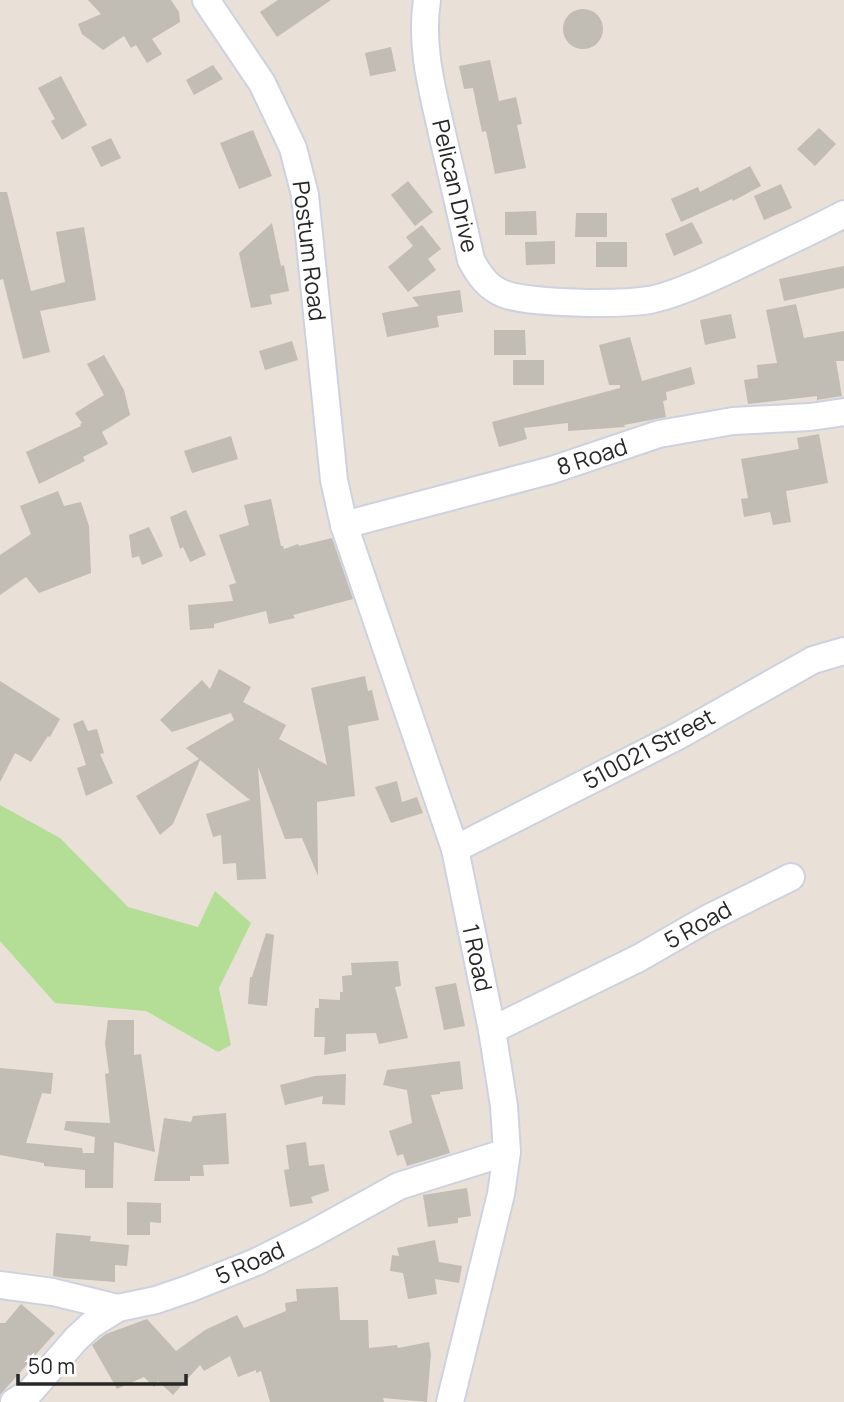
<svg xmlns="http://www.w3.org/2000/svg" width="844" height="1402" viewBox="0 0 844 1402" font-family="Manrope,sans-serif">
	<style>
		.green { fill: #b4de96 }
		.building { fill: #c1bcb4 }
		.lines { fill: none; stroke-linecap: round; stroke-linejoin: round }
		.minor-casing { stroke: #ced2df; stroke-width: 30 }
		.minor { stroke: #fff; stroke-width: 26 }
		.labels { text-anchor: middle; stroke-width: 5; stroke-linejoin: round; paint-order: stroke }
		.street-label { font-size: 23px; fill: #272727; stroke: #fff }
	</style>
	<rect width="100%" height="100%" fill="#e9e0d8"/>
	<!-- green -->
	<polygon class="green" points="0,805 60,838 128,907 198,927 215,891 251,923 219,988 231,1045 218,1052 146,1011 55,1003 0,941"/>
	<!-- building -->
	<g class="building">
		<polygon points="88,0 171,0 179,12 180,22 152,39 162,54 147,63 136,45 131,48 124,36 103,50 82,34 78,24 101,14"/>
		<polygon points="278,0 331,0 277,37 260,12"/>
		<circle cx="583" cy="29" r="20"/>
		<polygon points="391,47 396,71 370,76 365,53"/>
		<polygon points="490,60 499,101 516,97 522,124 517,125 526,168 495,174 486,131 482,132 473,88 464,89 459,66"/>
		<polygon points="213,65 223,79 194,95 186,80"/>
		<polygon points="61,76 87,125 62,140 51,121 55,119 38,88"/>
		<polygon points="819,128 836,144 815,166 797,149"/>
		<polygon points="253,130 272,176 239,189 220,143"/>
		<polygon points="111,138 121,158 101,167 91,147"/>
		<polygon points="750,166 761,186 733,201 732,199 681,222 671,199 698,187 700,192"/>
		<polygon points="408,181 433,212 415,226 391,195"/>
		<polygon points="781,184 792,208 764,220 754,196"/>
		<polygon points="0,192 7,192 31,291 65,282 56,232 84,227 96,300 40,311 50,352 23,359 3,279 0,280"/>
		<polygon points="536,211 537,235 505,235 505,212"/>
		<polygon points="576,213 607,213 607,237 575,237"/>
		<polygon points="692,222 703,243 674,256 665,234"/>
		<polygon points="272,223 281,266 284,265 289,291 270,295 272,304 251,308 239,253"/>
		<polygon points="422,225 441,249 428,259 436,270 408,292 388,267 413,246 406,237"/>
		<polygon points="555,241 555,264 526,265 525,242"/>
		<rect x="596" y="242" width="31" height="25"/>
		<polygon points="844,266 844,288 784,301 779,279"/>
		<polygon points="460,290 463,312 437,316 439,327 387,337 382,313 419,306 412,297"/>
		<polygon points="796,304 804,338 844,331 844,361 836,361 842,396 817,400 817,396 748,404 744,380 758,378 757,365 777,363 766,310"/>
		<polygon points="731,314 736,338 705,345 700,320"/>
		<polygon points="494,330 525,330 526,355 494,355"/>
		<polygon points="630,337 642,381 691,367 695,384 666,392 667,400 663,401 666,417 624,425 625,427 568,431 568,423 524,428 527,439 499,447 492,422 620,388 620,385 609,385 599,345"/>
		<polygon points="292,341 298,360 265,370 259,351"/>
		<polygon points="104,355 124,390 130,415 102,432 108,444 83,457 85,461 39,484 26,452 81,426 80,424 82,423 75,413 104,395 87,364"/>
		<rect x="513" y="360" width="31" height="25"/>
		<polygon points="819,434 828,483 786,491 791,522 773,525 770,512 744,517 741,499 748,498 741,459 799,449 797,438"/>
		<polygon points="231,436 238,459 192,473 184,451"/>
		<polygon points="58,491 64,506 81,502 89,526 91,573 39,593 26,577 0,595 0,555 31,534 20,506"/>
		<polygon points="271,499 281,546 283,546 284,549 298,544 299,546 332,538 353,599 293,615 295,618 269,624 266,611 214,624 214,628 190,630 188,605 233,601 229,585 236,583 219,535 249,525 244,505"/>
		<polygon points="186,510 206,555 190,562 183,547 180,549 170,517"/>
		<polygon points="149,527 163,556 142,565 139,556 132,558 129,535"/>
		<polygon points="219,669 251,687 243,702 286,725 279,739 327,765 311,688 365,676 368,691 372,690 379,720 348,726 355,796 317,802 318,876 302,838 285,839 258,767 266,879 237,880 236,863 223,864 221,835 213,837 206,814 250,800 200,760 173,824 160,835 136,796 199,759 186,748 234,720 231,713 172,732 160,720 202,680 210,689"/>
		<polygon points="0,681 60,719 50,737 48,736 31,762 15,753 0,782"/>
		<polygon points="83,720 88,731 97,729 104,753 100,754 113,783 86,796 77,768 86,765 73,724"/>
		<polygon points="397,781 402,802 417,797 423,813 391,823 375,787"/>
		<polygon points="266,933 274,935 267,1006 248,1004 250,977 252,977"/>
		<polygon points="398,961 401,986 395,987 408,1038 379,1044 376,1033 346,1034 346,1051 324,1055 325,1037 314,1037 315,1008 319,1008 319,999 340,1000 340,992 343,992 342,976 352,975 351,963"/>
		<polygon points="456,983 465,1026 444,1030 435,987"/>
		<polygon points="108,1020 134,1020 134,1055 141,1054 155,1152 114,1142 113,1188 85,1188 85,1170 44,1166 44,1163 0,1155 0,1068 53,1073 51,1094 42,1093 26,1143 82,1148 83,1153 94,1153 95,1137 64,1130 66,1121 110,1123 105,1074 109,1073 105,1043"/>
		<polygon points="460,1061 463,1089 440,1092 440,1094 431,1095 450,1153 407,1166 403,1154 397,1156 389,1131 412,1123 407,1090 383,1085 387,1070"/>
		<polygon points="346,1074 345,1105 322,1104 323,1096 285,1105 280,1085 315,1076"/>
		<polygon points="226,1113 229,1164 203,1165 204,1176 190,1176 190,1181 154,1181 164,1118 191,1122 193,1116"/>
		<polygon points="306,1142 309,1166 324,1164 329,1191 311,1197 313,1203 290,1207 284,1170 289,1169 286,1145"/>
		<polygon points="467,1188 471,1216 458,1218 458,1223 428,1227 423,1195"/>
		<polygon points="127,1202 161,1203 161,1223 150,1222 150,1235 127,1235"/>
		<polygon points="56,1233 91,1236 90,1241 129,1245 127,1266 115,1265 115,1282 64,1278 53,1276"/>
		<polygon points="435,1240 439,1262 462,1266 459,1283 435,1279 437,1294 408,1299 403,1273 390,1271 392,1255 399,1256 397,1248"/>
		<polygon points="338,1287 340,1320 368,1320 369,1348 397,1345 398,1348 429,1342 431,1354 427,1402 383,1398 384,1402 270,1402 261,1371 256,1373 256,1370 238,1377 230,1356 204,1371 200,1365 173,1395 158,1381 154,1387 144,1377 117,1389 92,1345 106,1334 147,1319 176,1351 205,1330 237,1315 244,1328 286,1311 285,1303 297,1301 296,1289"/>
		<polygon points="21,1304 55,1333 0,1395 0,1323 5,1323"/>
	</g>
	<g class="lines">
		<defs>
			<g id="minor">
				<polyline points="206,0 262,83 293,148 305,195 334,480 344,525 455,849 492,1030 504,1106 507,1152 501,1194 450,1402"/>
				<path d="M427,0C420,46 432,89 442,133C452,176 462,218 471,260C479,275 488,288 504,294C529,304 632,306 658,298C685,291 708,279 733,268C770,250 808,233 844,214"/>
				<polyline points="344,525 552,470 659,434 733,421 810,417 844,412"/>
				<polyline points="455,849 678,736 813,660 844,651"/>
				<polyline points="492,1030 639,958 705,920 791,877"/>
				<polyline points="0,1285 53,1292 118,1308"/>
				<polyline points="14,1402 30,1392 76,1339 91,1325 118,1308 156,1300 191,1288 256,1262 312,1234 399,1186 507,1152"/>
			</g>
		</defs>
		<!-- minor casing -->
		<use href="#minor" class="minor-casing"/>
		<!-- minor -->
		<use href="#minor" class="minor"/>
	</g>
	<g class="labels">
		<!-- street labels -->
		<g class="street-label">
			<text transform="translate(455 186) rotate(77)" y="8">Pelican Drive</text>
			<text transform="translate(309 251) rotate(83)" y="8">Postum Road</text>
			<text transform="translate(592 457) rotate(-18)" y="8">8 Road</text>
			<text transform="translate(649 749) rotate(-28)" y="8">510021 Street</text>
			<text transform="translate(698 925) rotate(-29)" y="8">5 Road</text>
			<text transform="translate(477 958) rotate(78)" y="8">1 Road</text>
			<text transform="translate(250 1263) rotate(-24)" y="8">5 Road</text>
		</g>
	</g>
	<!-- scale -->
	<path d="M18 1374v10h168v-10" fill="none" stroke="#272727" stroke-width="3.5"/>
	<text x="28" y="1374" font-size="21" fill="#272727" stroke="#ffffff" stroke-width="5" paint-order="stroke">50 m</text>
</svg>
